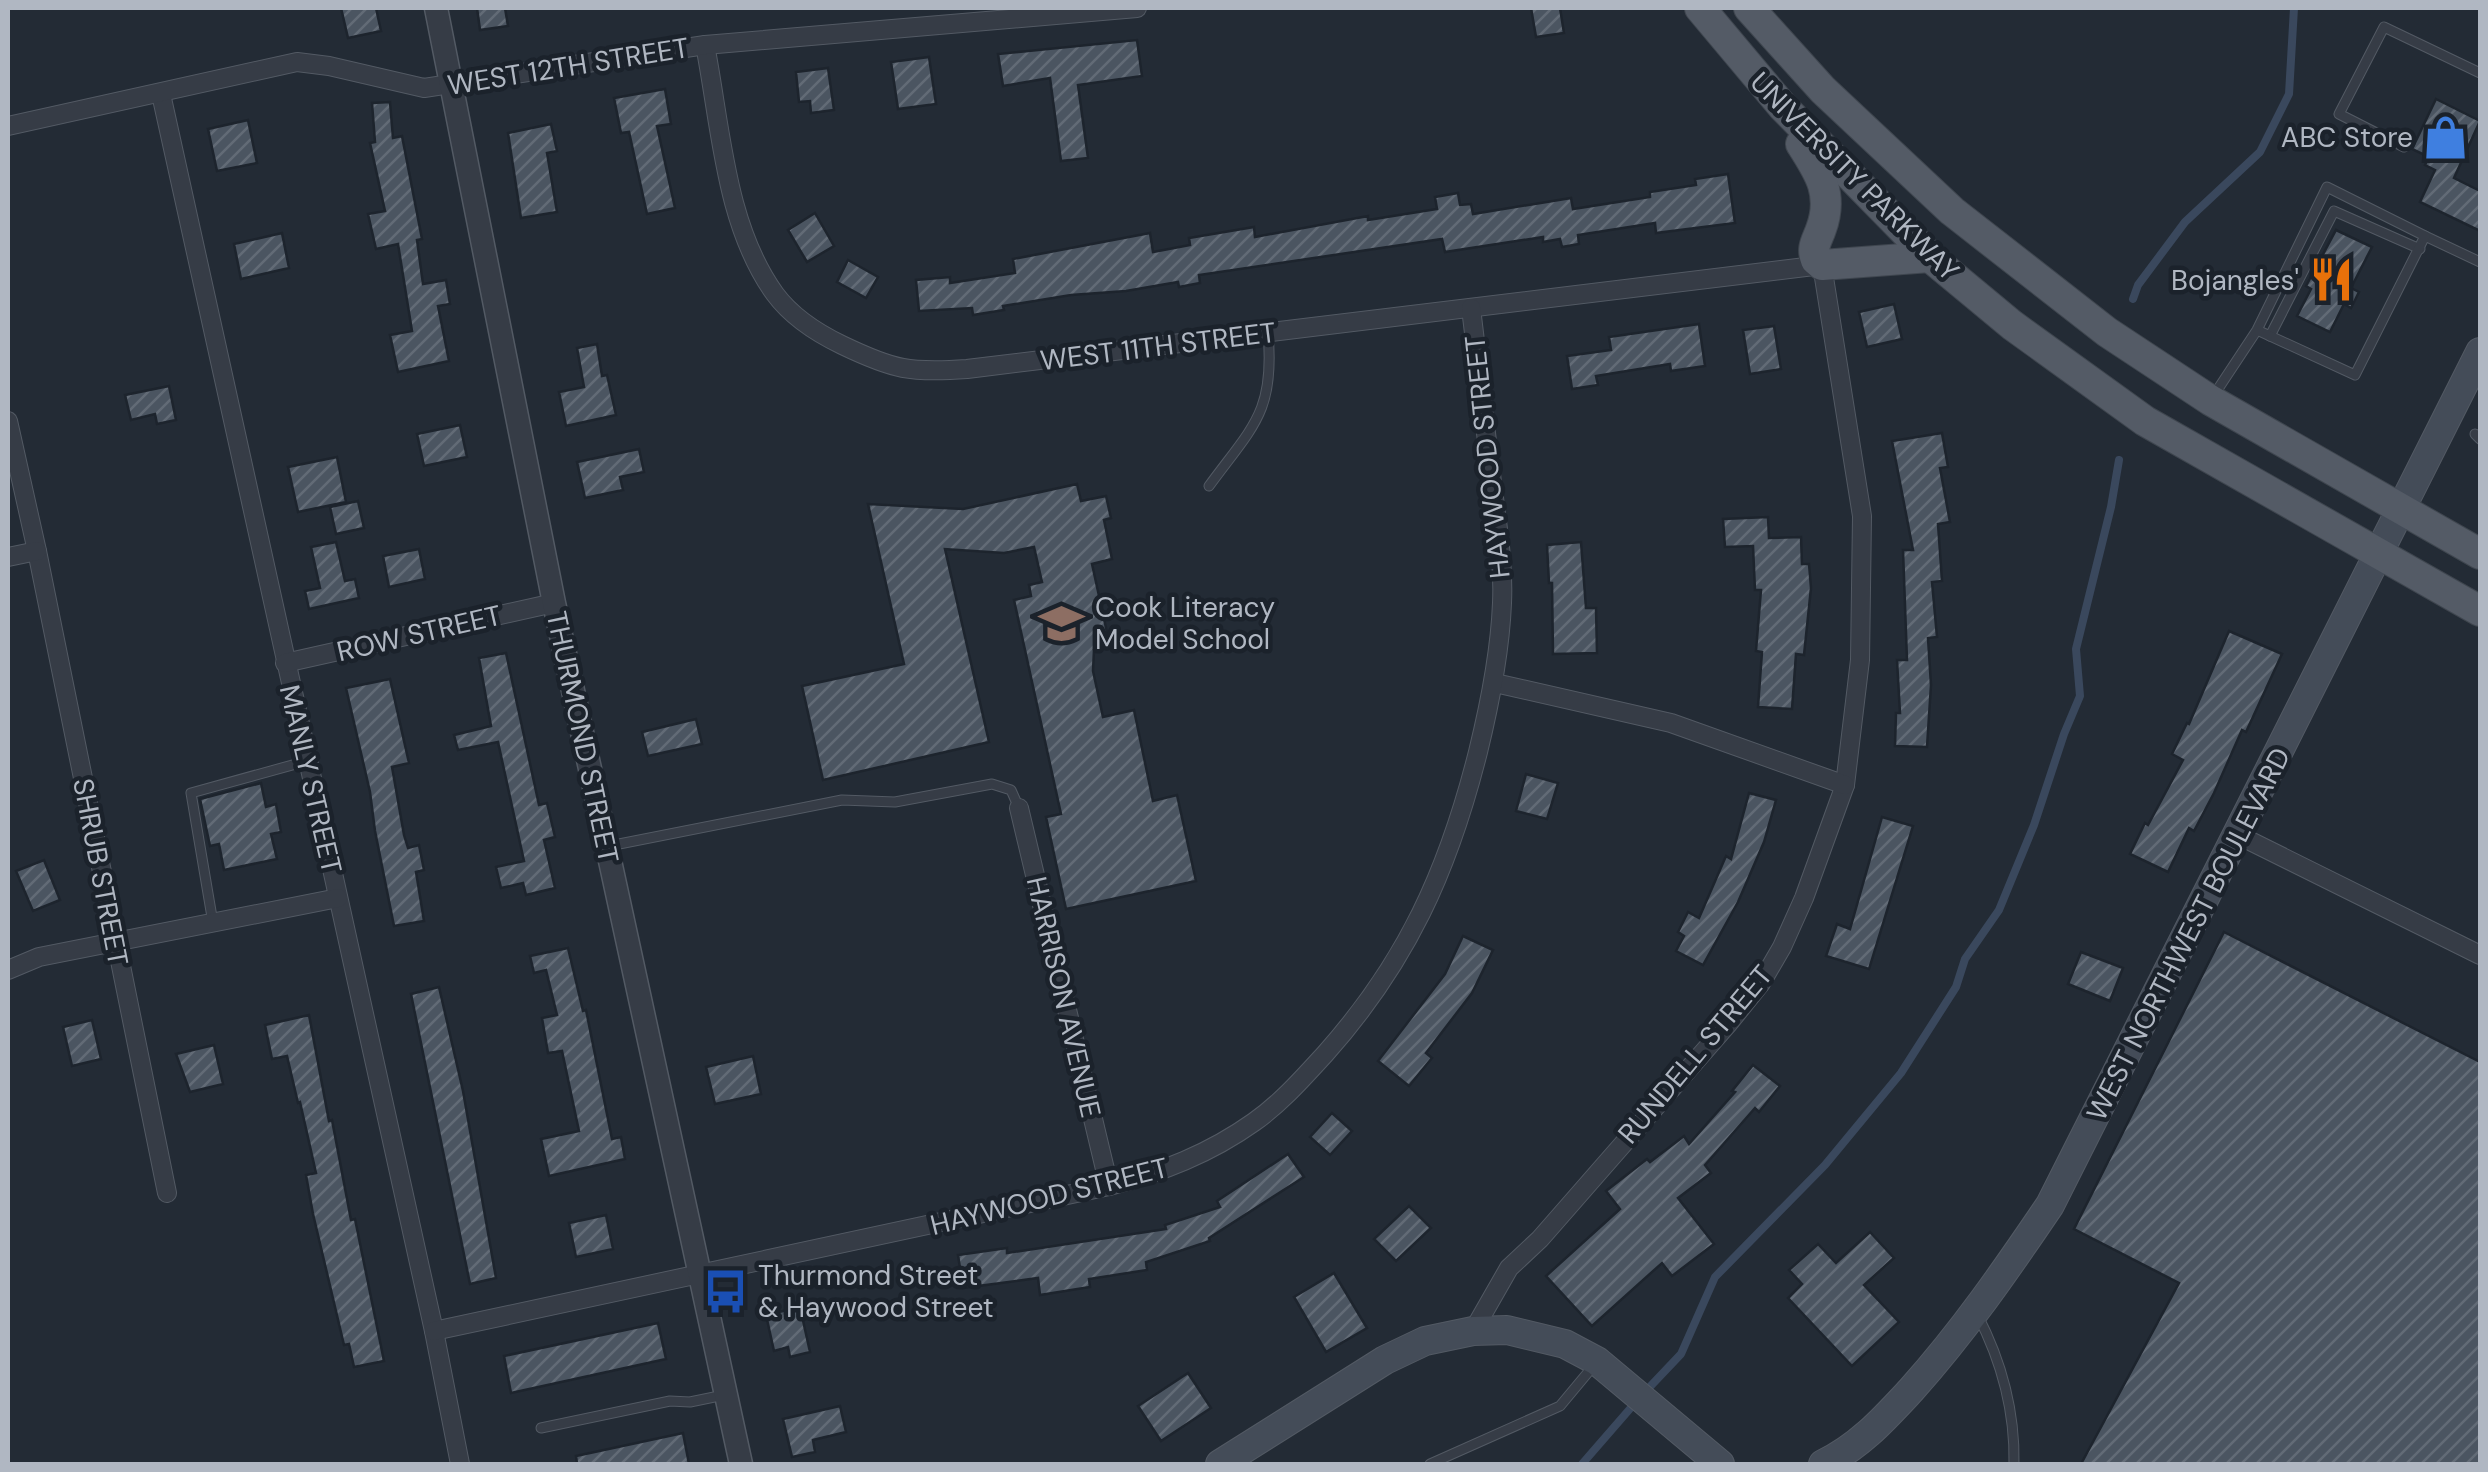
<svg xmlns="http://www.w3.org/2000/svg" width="2488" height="1472" viewBox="0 0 2488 1472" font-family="'DM Sans',sans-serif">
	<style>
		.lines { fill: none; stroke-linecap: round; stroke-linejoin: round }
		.stream { stroke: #3a485d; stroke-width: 8 }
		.building { fill: url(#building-hatch); stroke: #1d242d; stroke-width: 2.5 }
		.service-casing { stroke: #535a64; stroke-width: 11 }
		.minor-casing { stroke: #535a64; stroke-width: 20 }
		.tertiary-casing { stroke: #535a64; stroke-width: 25 }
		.secondary-casing { stroke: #535a64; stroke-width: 30 }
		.primary-casing { stroke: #3f464f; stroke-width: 32 }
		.service { stroke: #363c46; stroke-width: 9 }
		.minor { stroke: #363c46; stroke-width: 18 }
		.tertiary { stroke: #363c46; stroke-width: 22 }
		.secondary { stroke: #444c58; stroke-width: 28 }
		.primary { stroke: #545b66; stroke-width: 30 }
		.labels { text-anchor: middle; stroke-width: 9; stroke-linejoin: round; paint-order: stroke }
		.street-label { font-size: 28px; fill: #b0b7c2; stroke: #1b222b }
		.poi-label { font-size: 28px; fill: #b0b7c2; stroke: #1b222b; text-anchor: end }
	</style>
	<defs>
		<pattern id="building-hatch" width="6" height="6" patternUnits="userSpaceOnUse" patternTransform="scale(2.5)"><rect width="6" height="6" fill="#4b5561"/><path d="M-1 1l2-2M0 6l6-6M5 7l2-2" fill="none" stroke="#626b76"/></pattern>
	</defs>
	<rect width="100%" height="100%" fill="#232b35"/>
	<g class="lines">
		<!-- stream -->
		<g class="stream">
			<polyline points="2133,299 2138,285 2185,222 2260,152 2289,94 2294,8"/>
			<polyline points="1644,1393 1681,1354 1715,1277 1825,1165 1901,1073 1956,987 1965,959 1999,910 2034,825 2064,734 2080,696 2076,649 2111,507 2119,460"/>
			<polyline points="1582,1464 1635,1403"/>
		</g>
	</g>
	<!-- building -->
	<g class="building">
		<polygon points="341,8 376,8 381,31 348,38"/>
		<polygon points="477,8 505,8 508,26 480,30"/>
		<polygon points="1531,8 1560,8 1564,33 1536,37"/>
		<polygon points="1137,40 1142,76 1078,85 1088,158 1061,161 1050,78 1003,86 998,54"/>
		<polygon points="929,57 936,104 898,109 891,62"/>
		<polygon points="828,68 834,110 811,113 810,101 799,102 796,72"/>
		<polygon points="665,89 671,124 657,126 675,208 647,214 629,132 621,133 614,98"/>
		<polygon points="2436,99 2480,121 2454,178 2480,191 2480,231 2420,202 2435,170 2425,165 2429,157 2412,149"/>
		<polygon points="390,102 393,138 402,136 422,239 417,240 423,284 446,280 450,304 438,306 449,361 398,372 390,335 412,331 398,244 376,249 368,214 385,211 370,143 375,142 372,103"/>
		<polygon points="248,120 257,163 217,171 208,129"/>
		<polygon points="551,124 557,151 547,153 557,212 521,218 508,133"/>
		<polygon points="1728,174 1735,223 1656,233 1655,223 1578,235 1579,244 1562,247 1560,239 1543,242 1543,237 1445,252 1442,239 1199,275 1200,283 1179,287 1178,282 1126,291 1071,295 1003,306 1004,310 973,315 972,308 919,311 916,280 950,277 950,283 1015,273 1013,259 1150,233 1153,252 1190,245 1189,238 1254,227 1255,237 1368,216 1368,220 1437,209 1435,197 1458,193 1460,205 1471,204 1473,214 1571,198 1573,209 1650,197 1650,192 1696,185 1695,179"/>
		<polygon points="815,213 834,246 807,262 788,230"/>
		<polygon points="2336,230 2372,247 2351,288 2359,292 2351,308 2344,304 2330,332 2297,316 2311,289 2306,286"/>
		<polygon points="282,233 289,268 241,279 234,244"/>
		<polygon points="848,260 878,277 866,298 837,282"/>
		<polygon points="1894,304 1902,339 1867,347 1859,312"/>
		<polygon points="1699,324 1705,366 1671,371 1670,364 1596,376 1598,385 1572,389 1567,356 1611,350 1609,337"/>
		<polygon points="1774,326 1781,369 1750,374 1743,330"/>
		<polygon points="597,344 602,376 607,375 616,415 566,426 559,392 584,387 577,348"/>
		<polygon points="169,386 176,420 157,424 155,414 131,420 125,395"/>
		<polygon points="460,425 467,457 424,466 417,434"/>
		<polygon points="1942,433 1948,467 1940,468 1950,522 1938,524 1942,581 1932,582 1937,637 1928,638 1931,685 1927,747 1895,746 1896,713 1900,713 1897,660 1907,660 1903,550 1913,550 1892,441"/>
		<polygon points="639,449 644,472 620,477 623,490 585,498 577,462"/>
		<polygon points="337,457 346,502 298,512 288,467"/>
		<polygon points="1077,484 1081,501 1106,496 1111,518 1104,520 1112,559 1092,564 1110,646 1094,650 1093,671 1103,717 1134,710 1153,801 1177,795 1196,881 1066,909 1046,817 1061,814 1014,600 1031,596 1029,585 1042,582 1034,547 1004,553 945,549 989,742 823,780 802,686 904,664 868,504 963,509"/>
		<polygon points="358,501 364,528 336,534 330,507"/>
		<polygon points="1768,517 1769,538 1801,537 1802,564 1809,564 1811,588 1804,655 1796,654 1792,709 1758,707 1762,652 1756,651 1761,590 1755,590 1753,546 1725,547 1723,519"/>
		<polygon points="336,542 345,581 355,579 359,598 309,609 305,591 320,588 311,547"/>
		<polygon points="1581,542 1586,608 1596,608 1597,653 1553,654 1552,583 1549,583 1547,545"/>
		<polygon points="419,549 425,579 389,587 383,556"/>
		<polygon points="2229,631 2282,654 2246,732 2242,730 2214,793 2194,831 2189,828 2168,872 2130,854 2145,823 2148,825 2183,760 2172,754 2187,723 2189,724"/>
		<polygon points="506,653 539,805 547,803 555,837 544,840 555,888 526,895 523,883 501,888 496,867 524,861 498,742 458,750 454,735 491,726 479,658"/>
		<polygon points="390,679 409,763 392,767 404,835 408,848 419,845 424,870 416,872 424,921 394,926 375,831 370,792 346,688"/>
		<polygon points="696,719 702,744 648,756 642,732"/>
		<polygon points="1526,774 1558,783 1547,819 1516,811"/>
		<polygon points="261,783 266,807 276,804 281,832 271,834 277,859 224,870 219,844 210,846 200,799"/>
		<polygon points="1749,793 1776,800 1764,842 1738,902 1703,965 1676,951 1684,936 1678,932 1688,912 1699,918 1726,856 1731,859"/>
		<polygon points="1882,817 1913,826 1869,969 1826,956 1837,924 1850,929"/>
		<polygon points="44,860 60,900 33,911 16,871"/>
		<polygon points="2224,932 2480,1062 2480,1464 2081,1464 2179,1283 2074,1229"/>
		<polygon points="1463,936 1493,950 1472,993 1426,1053 1432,1058 1409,1086 1378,1061 1445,974"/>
		<polygon points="568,948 583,1011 586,1010 612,1139 621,1137 625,1159 549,1176 541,1139 579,1131 562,1051 548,1053 542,1018 557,1015 546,970 534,973 530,956"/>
		<polygon points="2081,952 2123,968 2110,1001 2068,984"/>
		<polygon points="439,987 463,1091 496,1278 470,1284 411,994"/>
		<polygon points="309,1015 329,1121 332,1120 351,1220 355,1219 384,1361 354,1367 349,1344 344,1345 313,1214 306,1175 316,1173 300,1102 298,1103 287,1056 272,1059 265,1025"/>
		<polygon points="92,1020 101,1059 72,1066 63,1027"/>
		<polygon points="214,1045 223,1084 190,1092 176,1054"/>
		<polygon points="753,1056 761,1094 715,1104 706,1067"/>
		<polygon points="1753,1065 1780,1086 1759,1112 1755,1108 1705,1165 1711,1173 1678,1198 1714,1244 1672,1276 1662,1263 1592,1326 1546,1276 1620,1209 1606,1191 1647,1159 1650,1162 1684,1136 1689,1144 1735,1092 1732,1091"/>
		<polygon points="1332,1113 1352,1131 1330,1155 1310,1137"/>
		<polygon points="1288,1154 1304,1177 1209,1238 1210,1241 1146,1262 1147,1270 1089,1279 1090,1287 1040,1295 1038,1278 963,1288 958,1255 1007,1248 1007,1253 1166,1229 1165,1225 1220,1207 1217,1201"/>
		<polygon points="1409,1206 1431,1228 1396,1261 1374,1239"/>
		<polygon points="606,1215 613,1249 576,1257 569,1223"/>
		<polygon points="1870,1232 1894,1258 1864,1285 1899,1322 1852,1366 1788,1298 1802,1284 1789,1270 1818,1244 1836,1263"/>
		<polygon points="1334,1273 1367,1328 1326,1352 1294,1297"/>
		<polygon points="800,1307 810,1352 790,1357 788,1347 774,1351 766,1315"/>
		<polygon points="658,1323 666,1359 511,1393 504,1356"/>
		<polygon points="1188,1373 1211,1408 1161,1441 1138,1406"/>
		<polygon points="840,1406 846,1432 813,1440 815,1452 792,1457 783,1419"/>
		<polygon points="683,1433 689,1464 577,1464 576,1456"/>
	</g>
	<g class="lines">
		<defs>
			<g id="service">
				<polyline points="2404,147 2339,114 2384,27 2480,73"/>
				<polyline points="2425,236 2480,262"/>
				<polyline points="2270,336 2334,211 2420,249"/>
				<polyline points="2212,398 2257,330 2327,187 2425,236 2355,375 2257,330"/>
				<polyline points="2475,434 2480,439"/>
				<path d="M1209,486C1253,426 1275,412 1268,333"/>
				<polyline points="609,846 842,800 895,802 992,784 1011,790 1019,808"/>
				<polyline points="213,923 191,793 307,761"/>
				<path d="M1977,1314C2001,1360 2015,1412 2014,1464"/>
				<polyline points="541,1428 670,1401 690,1402 724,1395"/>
				<polyline points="1430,1464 1560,1406 1595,1364"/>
			</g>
			<g id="minor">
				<path d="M705,45C721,127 725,225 775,294C792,317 817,333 842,345C894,370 910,373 967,369L1822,265L1862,516L1860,660L1845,785L1804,898L1782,947L1761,983L1728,1024L1540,1239L1509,1268L1473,1331"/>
				<polyline points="161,94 434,1331 460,1464"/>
				<polyline points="8,126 297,62 329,66 424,88 705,45 1137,8"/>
				<polyline points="8,421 37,551 167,1193"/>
				<polyline points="8,557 37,551"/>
				<polyline points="285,663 554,603"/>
				<polyline points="1495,683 1671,723 1845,785"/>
				<polyline points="1019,808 1109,1186"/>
				<polyline points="2236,834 2480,955"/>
				<polyline points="8,970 39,957 338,898"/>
				<path d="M434,1331L1109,1186C1162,1172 1209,1154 1254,1122C1281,1103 1303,1078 1325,1054C1407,962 1448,871 1478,752C1490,703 1500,654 1502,603C1504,560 1496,517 1491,474C1484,419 1478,364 1471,308"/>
			</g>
			<polyline id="tertiary" points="436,8 554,603 741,1464"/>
			<g id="secondary">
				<polyline points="1220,1464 1385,1360 1425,1341 1473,1331 1507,1330 1565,1344 1597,1361 1720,1464"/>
				<path d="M1823,1464C1859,1447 1884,1419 1911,1390C1963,1332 2006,1270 2050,1205L2480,352"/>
			</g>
			<g id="primary">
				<polyline points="1700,8 1783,107 1930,257 2012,325 2145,421 2480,611"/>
				<polyline points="1749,8 1823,90 1952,211 2107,332 2210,400 2480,554"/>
				<path d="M1801,144C1819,172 1834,194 1821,229C1817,241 1811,247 1816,260L1822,265L1930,257"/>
			</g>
		</defs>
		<!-- service casing -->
		<use href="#service" class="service-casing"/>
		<!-- minor casing -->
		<use href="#minor" class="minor-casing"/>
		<!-- tertiary casing -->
		<use href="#tertiary" class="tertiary-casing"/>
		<!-- secondary casing -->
		<use href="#secondary" class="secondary-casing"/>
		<!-- primary casing -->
		<use href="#primary" class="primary-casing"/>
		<!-- service -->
		<use href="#service" class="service"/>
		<!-- minor -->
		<use href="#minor" class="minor"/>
		<!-- tertiary -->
		<use href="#tertiary" class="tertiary"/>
		<!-- secondary -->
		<use href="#secondary" class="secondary"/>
		<!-- primary -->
		<use href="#primary" class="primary"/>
	</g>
	<!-- icons -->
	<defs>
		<symbol id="shop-bare" viewBox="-9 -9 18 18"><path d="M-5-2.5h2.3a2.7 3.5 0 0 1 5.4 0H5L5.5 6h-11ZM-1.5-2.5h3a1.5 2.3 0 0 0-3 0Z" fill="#3f7fe0" stroke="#1b222b" stroke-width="2.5" paint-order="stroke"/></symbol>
		<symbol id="restaurant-bare" viewBox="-9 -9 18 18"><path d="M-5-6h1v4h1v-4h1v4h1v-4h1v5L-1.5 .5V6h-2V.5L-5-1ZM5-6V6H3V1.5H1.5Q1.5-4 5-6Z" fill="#e8710a" stroke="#1b222b" stroke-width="2.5" paint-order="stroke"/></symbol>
		<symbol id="school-bare" viewBox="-9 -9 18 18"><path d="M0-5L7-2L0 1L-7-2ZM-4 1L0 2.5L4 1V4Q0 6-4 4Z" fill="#8d6e63" stroke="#1b222b" stroke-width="2.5" paint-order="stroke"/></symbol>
		<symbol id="bus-bare" viewBox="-9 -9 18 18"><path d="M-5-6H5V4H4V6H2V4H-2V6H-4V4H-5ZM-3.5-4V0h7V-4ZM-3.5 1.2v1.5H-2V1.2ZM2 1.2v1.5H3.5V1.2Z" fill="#1a4fb4" stroke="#1b222b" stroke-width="2.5" paint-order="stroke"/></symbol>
	</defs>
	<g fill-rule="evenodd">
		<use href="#shop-bare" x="2414" y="106" width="63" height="63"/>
		<use href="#restaurant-bare" x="2300" y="248" width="63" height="63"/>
		<use href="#school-bare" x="1030" y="592" width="63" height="63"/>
		<use href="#bus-bare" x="694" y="1260" width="63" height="63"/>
	</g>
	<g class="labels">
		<!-- street labels -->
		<g class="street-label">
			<text transform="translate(568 66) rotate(-9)" y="10">WEST 12TH STREET</text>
			<text transform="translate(1855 176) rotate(45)" y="10">UNIVERSITY PARKWAY</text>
			<text transform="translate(1158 346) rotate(-7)" y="10">WEST 11TH STREET</text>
			<text transform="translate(1487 457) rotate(-96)" y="10">HAYWOOD STREET</text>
			<text transform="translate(419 633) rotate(-13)" y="10">ROW STREET</text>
			<text transform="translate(583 737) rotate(78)" y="10">THURMOND STREET</text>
			<text transform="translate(311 779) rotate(77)" y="10">MANLY STREET</text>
			<text transform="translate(101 872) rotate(79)" y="10">SHRUB STREET</text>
			<text transform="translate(2188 934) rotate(-63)" y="10">WEST NORTHWEST BOULEVARD</text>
			<text transform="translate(1064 997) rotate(77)" y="10">HARRISON AVENUE</text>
			<text transform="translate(1695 1054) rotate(-50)" y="10">RUNDELL STREET</text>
			<text transform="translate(1049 1196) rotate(-14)" y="10">HAYWOOD STREET</text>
		</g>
		<!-- poi labels -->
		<g class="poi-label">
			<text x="2413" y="147">ABC Store</text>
			<text x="2299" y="290">Bojangles'</text>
			<text x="1095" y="617" text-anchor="start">Cook Literacy<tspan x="1095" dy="32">Model School</tspan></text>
			<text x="758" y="1285" text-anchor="start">Thurmond Street<tspan x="758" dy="32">&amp; Haywood Street</tspan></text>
		</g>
	</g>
	<!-- border -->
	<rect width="2488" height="1472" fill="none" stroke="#b0b7c2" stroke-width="20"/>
</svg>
